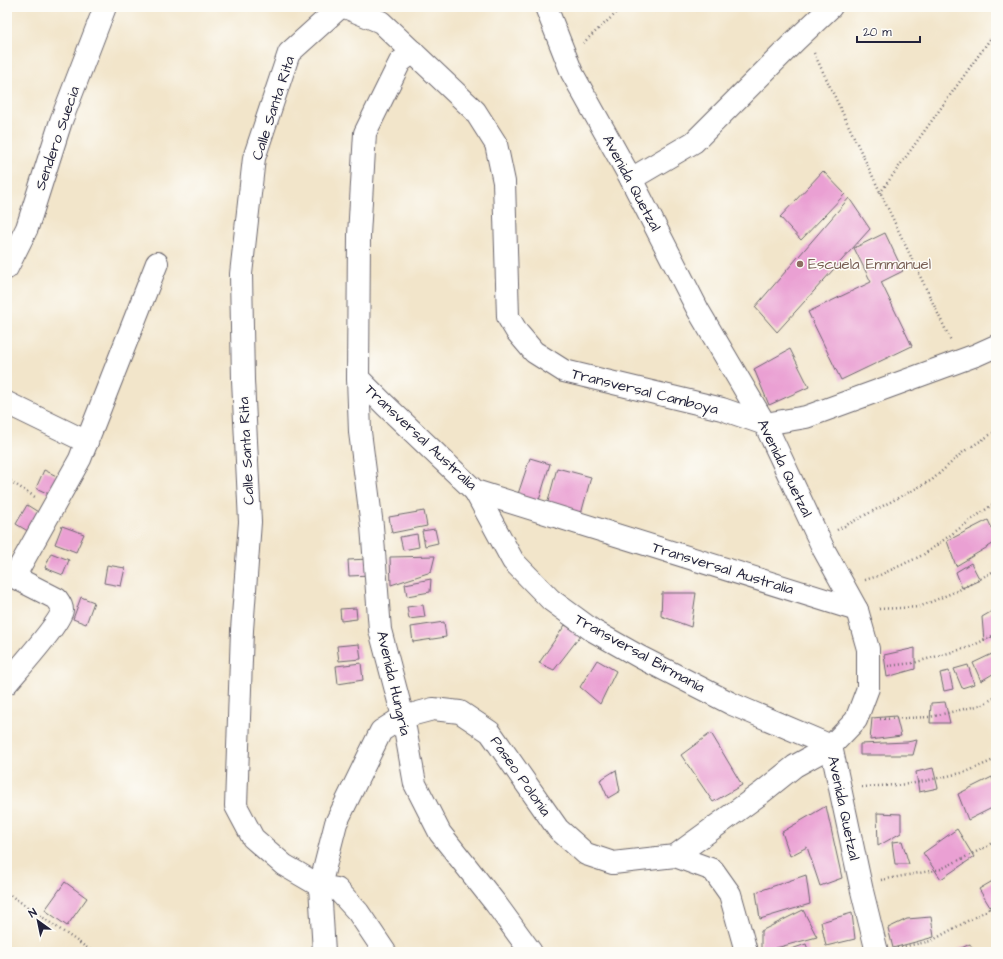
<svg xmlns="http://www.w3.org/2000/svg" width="1003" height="959" viewBox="0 0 1003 959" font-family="'Architects Daughter',sans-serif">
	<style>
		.building { fill: #eaa0d3 }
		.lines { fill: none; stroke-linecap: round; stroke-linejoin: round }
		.street-casing { stroke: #6b666d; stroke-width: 24 }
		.path { stroke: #6b666d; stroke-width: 2.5; stroke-dasharray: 1 3; stroke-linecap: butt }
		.street { stroke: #fff; stroke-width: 22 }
		.education-dot { fill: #8d6e63; stroke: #fdfcf7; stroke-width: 1.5 }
		.labels { text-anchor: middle; stroke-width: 3; stroke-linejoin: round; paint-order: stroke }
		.street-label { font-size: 15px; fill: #22223b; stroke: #fdfcf7 }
		.education-label { font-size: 15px; fill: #785e54; stroke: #fdfcf7; text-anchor: start }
	</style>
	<rect width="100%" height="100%" fill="#fdfcf7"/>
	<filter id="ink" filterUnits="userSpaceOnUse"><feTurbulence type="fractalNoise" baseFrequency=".025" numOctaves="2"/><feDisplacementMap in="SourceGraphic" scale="8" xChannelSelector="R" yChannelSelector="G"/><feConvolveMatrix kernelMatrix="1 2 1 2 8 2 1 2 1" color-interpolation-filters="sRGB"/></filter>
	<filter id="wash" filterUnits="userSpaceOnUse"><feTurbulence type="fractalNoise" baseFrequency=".012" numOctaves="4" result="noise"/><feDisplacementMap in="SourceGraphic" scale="16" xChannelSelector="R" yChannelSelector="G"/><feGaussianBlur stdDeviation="0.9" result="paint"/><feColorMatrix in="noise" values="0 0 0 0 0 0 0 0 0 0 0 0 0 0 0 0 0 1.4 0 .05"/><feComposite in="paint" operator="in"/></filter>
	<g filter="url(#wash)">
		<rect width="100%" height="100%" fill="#f2e5ca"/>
		<g id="blocks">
			<!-- building -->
			<g class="building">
				<polygon points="823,171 845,194 801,240 780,217"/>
				<polygon points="849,198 870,229 777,332 755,307"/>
				<polygon points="885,233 903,271 881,282 912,346 841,380 808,312 871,282 854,248"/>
				<polygon points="790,349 809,387 769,405 754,369"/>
				<polygon points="530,458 550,464 537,507 516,500"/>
				<polygon points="557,468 591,477 580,518 546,509"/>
				<polygon points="44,470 63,479 55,497 36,488"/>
				<polygon points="27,505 43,515 31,533 16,524"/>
				<polygon points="424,511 427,526 392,533 389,517"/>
				<polygon points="988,520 996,537 996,542 956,566 947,541"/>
				<polygon points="62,526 84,534 76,552 55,544"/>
				<polygon points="435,529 438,543 425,546 422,531"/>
				<polygon points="417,534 419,547 403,550 400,537"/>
				<polygon points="51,553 69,560 63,575 45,568"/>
				<polygon points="435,556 431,572 391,585 390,557"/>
				<polygon points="369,559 371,575 349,576 348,560"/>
				<polygon points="971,563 980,580 962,588 956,572"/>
				<polygon points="107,565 125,568 121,586 104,583"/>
				<polygon points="431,579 430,592 407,596 405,584"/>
				<polygon points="662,593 696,593 691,627 661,616"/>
				<polygon points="81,597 94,602 86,624 73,619"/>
				<polygon points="423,605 425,617 409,619 407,607"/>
				<polygon points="356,608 357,619 341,621 340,609"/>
				<polygon points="994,610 996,612 996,635 984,641 982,617"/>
				<polygon points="444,622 446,637 413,642 411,627"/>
				<polygon points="565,625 581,635 554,670 539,663"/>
				<polygon points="359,644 361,659 339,661 337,646"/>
				<polygon points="915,648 915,669 887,677 884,655"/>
				<polygon points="992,654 996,664 996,672 981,681 973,663"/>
				<polygon points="597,660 616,671 600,704 580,687"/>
				<polygon points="361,663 363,680 338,684 336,666"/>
				<polygon points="968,665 974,684 962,688 954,669"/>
				<polygon points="949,671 953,689 944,691 940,673"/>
				<polygon points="945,702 950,723 930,723 931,703"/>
				<polygon points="896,716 901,736 870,740 872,718"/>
				<polygon points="711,733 742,785 713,802 681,755"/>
				<polygon points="917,740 913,755 860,755 860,744 907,742"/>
				<polygon points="933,768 938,788 919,792 916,772"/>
				<polygon points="616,770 620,791 608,798 600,780"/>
				<polygon points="992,777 996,788 996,806 968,820 958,794"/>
				<polygon points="826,806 842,878 820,886 807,847 790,856 782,832"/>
				<polygon points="877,813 901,814 901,833 878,846"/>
				<polygon points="957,829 974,857 941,879 923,853"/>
				<polygon points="902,841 909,864 895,864 892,842"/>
				<polygon points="806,875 810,904 760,919 756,892"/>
				<polygon points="996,879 996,903 990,907 979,889"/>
				<polygon points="65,882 87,898 67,926 45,910"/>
				<polygon points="803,910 817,937 761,952 761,931"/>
				<polygon points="852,913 855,939 826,946 821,922"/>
				<polygon points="931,917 934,937 893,948 888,928 907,919"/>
				<polygon points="806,944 809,952 783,952"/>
				<polygon points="970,944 974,952 955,952 955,951"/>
			</g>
		</g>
	</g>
	<g filter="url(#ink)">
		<use href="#blocks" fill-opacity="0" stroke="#6b666d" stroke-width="1"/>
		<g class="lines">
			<defs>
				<g id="street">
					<polyline points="340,7 289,53 254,158 241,274 243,380 250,522 242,630 236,806 253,838 284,865 320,886 337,889 358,912 385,952"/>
					<polyline points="345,7 381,22 475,111 496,144 504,182 508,317 517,332 534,352 564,371 722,409 765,424 806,417 976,355 996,346"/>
					<polyline points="413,52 400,62 365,133 359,235 358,378 385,405 475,491 857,610"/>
					<polyline points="631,179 694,142 796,40 831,7"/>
					<polyline points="7,268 27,228 61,121 105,7"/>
					<polyline points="358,378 360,432 372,526 380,630 403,717 415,784 440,833 496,904 531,952"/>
					<polyline points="7,403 87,442"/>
					<polyline points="475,491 513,561 551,600 592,630 640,657 732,704 831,746"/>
					<path d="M7,683C17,671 61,622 62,610C62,606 60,603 57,599L14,577L80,459L157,263"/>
					<polyline points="831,746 862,891 877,952"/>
					<polyline points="675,856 713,870 730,894 744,944 746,952"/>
					<polyline points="324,952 320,886 336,823 381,731 403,717 433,709 460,712 490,732 558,829 586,854 613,863 675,856 760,794 795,766 831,746 856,720 868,688 868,649 857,610 824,550 765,424 698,310 631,179 572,73 546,7"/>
				</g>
			</defs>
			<!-- street casing -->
			<use href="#street" class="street-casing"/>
			<!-- path -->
			<g class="path">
				<polyline points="583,43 623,7"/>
				<polyline points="814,53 951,341"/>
				<polyline points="880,193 996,31"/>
				<polyline points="7,479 35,497"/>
				<polyline points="837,530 932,480 963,452 996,431"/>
				<polyline points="865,580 878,576 923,555 996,502"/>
				<polyline points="879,609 919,607 959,590 996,570"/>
				<polyline points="888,666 913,663 970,647 996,634"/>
				<polyline points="880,719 930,717 981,705 996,697"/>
				<polyline points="862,787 910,784 966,772 996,759"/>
				<polyline points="881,880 941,869 986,847 996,840"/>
				<polyline points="7,893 93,952"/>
				<polyline points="990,908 996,919"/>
				<polyline points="897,948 931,941 982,913 996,904"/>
			</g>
			<!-- street -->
			<use href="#street" class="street"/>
		</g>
	</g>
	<!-- markers -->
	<circle class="education-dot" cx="800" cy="264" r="4"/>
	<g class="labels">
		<!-- street labels -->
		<g class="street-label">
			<text transform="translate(273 108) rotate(-72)" y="5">Calle Santa Rita</text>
			<text transform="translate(57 138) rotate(-71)" y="5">Sendero Suecia</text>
			<text transform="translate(632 183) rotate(62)" y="5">Avenida Quetzal</text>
			<text transform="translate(645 391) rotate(14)" y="5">Transversal Camboya</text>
			<text transform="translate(421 437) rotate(43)" y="5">Transversal Australia</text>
			<text transform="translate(246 451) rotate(-93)" y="5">Calle Santa Rita</text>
			<text transform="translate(785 468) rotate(64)" y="5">Avenida Quetzal</text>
			<text transform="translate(723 568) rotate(17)" y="5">Transversal Australia</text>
			<text transform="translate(640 653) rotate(29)" y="5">Transversal Birmania</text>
			<text transform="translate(394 683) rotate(77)" y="5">Avenida Hungría</text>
			<text transform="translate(521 776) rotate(55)" y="5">Paseo Polonia</text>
			<text transform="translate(844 808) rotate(78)" y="5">Avenida Quetzal</text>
		</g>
		<!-- education labels -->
		<g class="education-label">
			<text x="808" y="269">Escuela Emmanuel</text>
		</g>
	</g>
	<!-- margin -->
	<rect width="1003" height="959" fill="none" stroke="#fdfcf7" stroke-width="24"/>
	<!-- north arrow -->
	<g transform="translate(38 921) rotate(327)" stroke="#fdfcf7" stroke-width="3" paint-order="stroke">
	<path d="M0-3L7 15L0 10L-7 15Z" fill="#22223b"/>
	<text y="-6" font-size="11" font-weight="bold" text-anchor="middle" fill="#22223b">N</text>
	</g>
	<!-- scale -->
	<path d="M857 36v6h63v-6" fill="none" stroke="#22223b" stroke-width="2"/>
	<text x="863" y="36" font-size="12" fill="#22223b" stroke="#fdfcf7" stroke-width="3" paint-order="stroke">20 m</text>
</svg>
